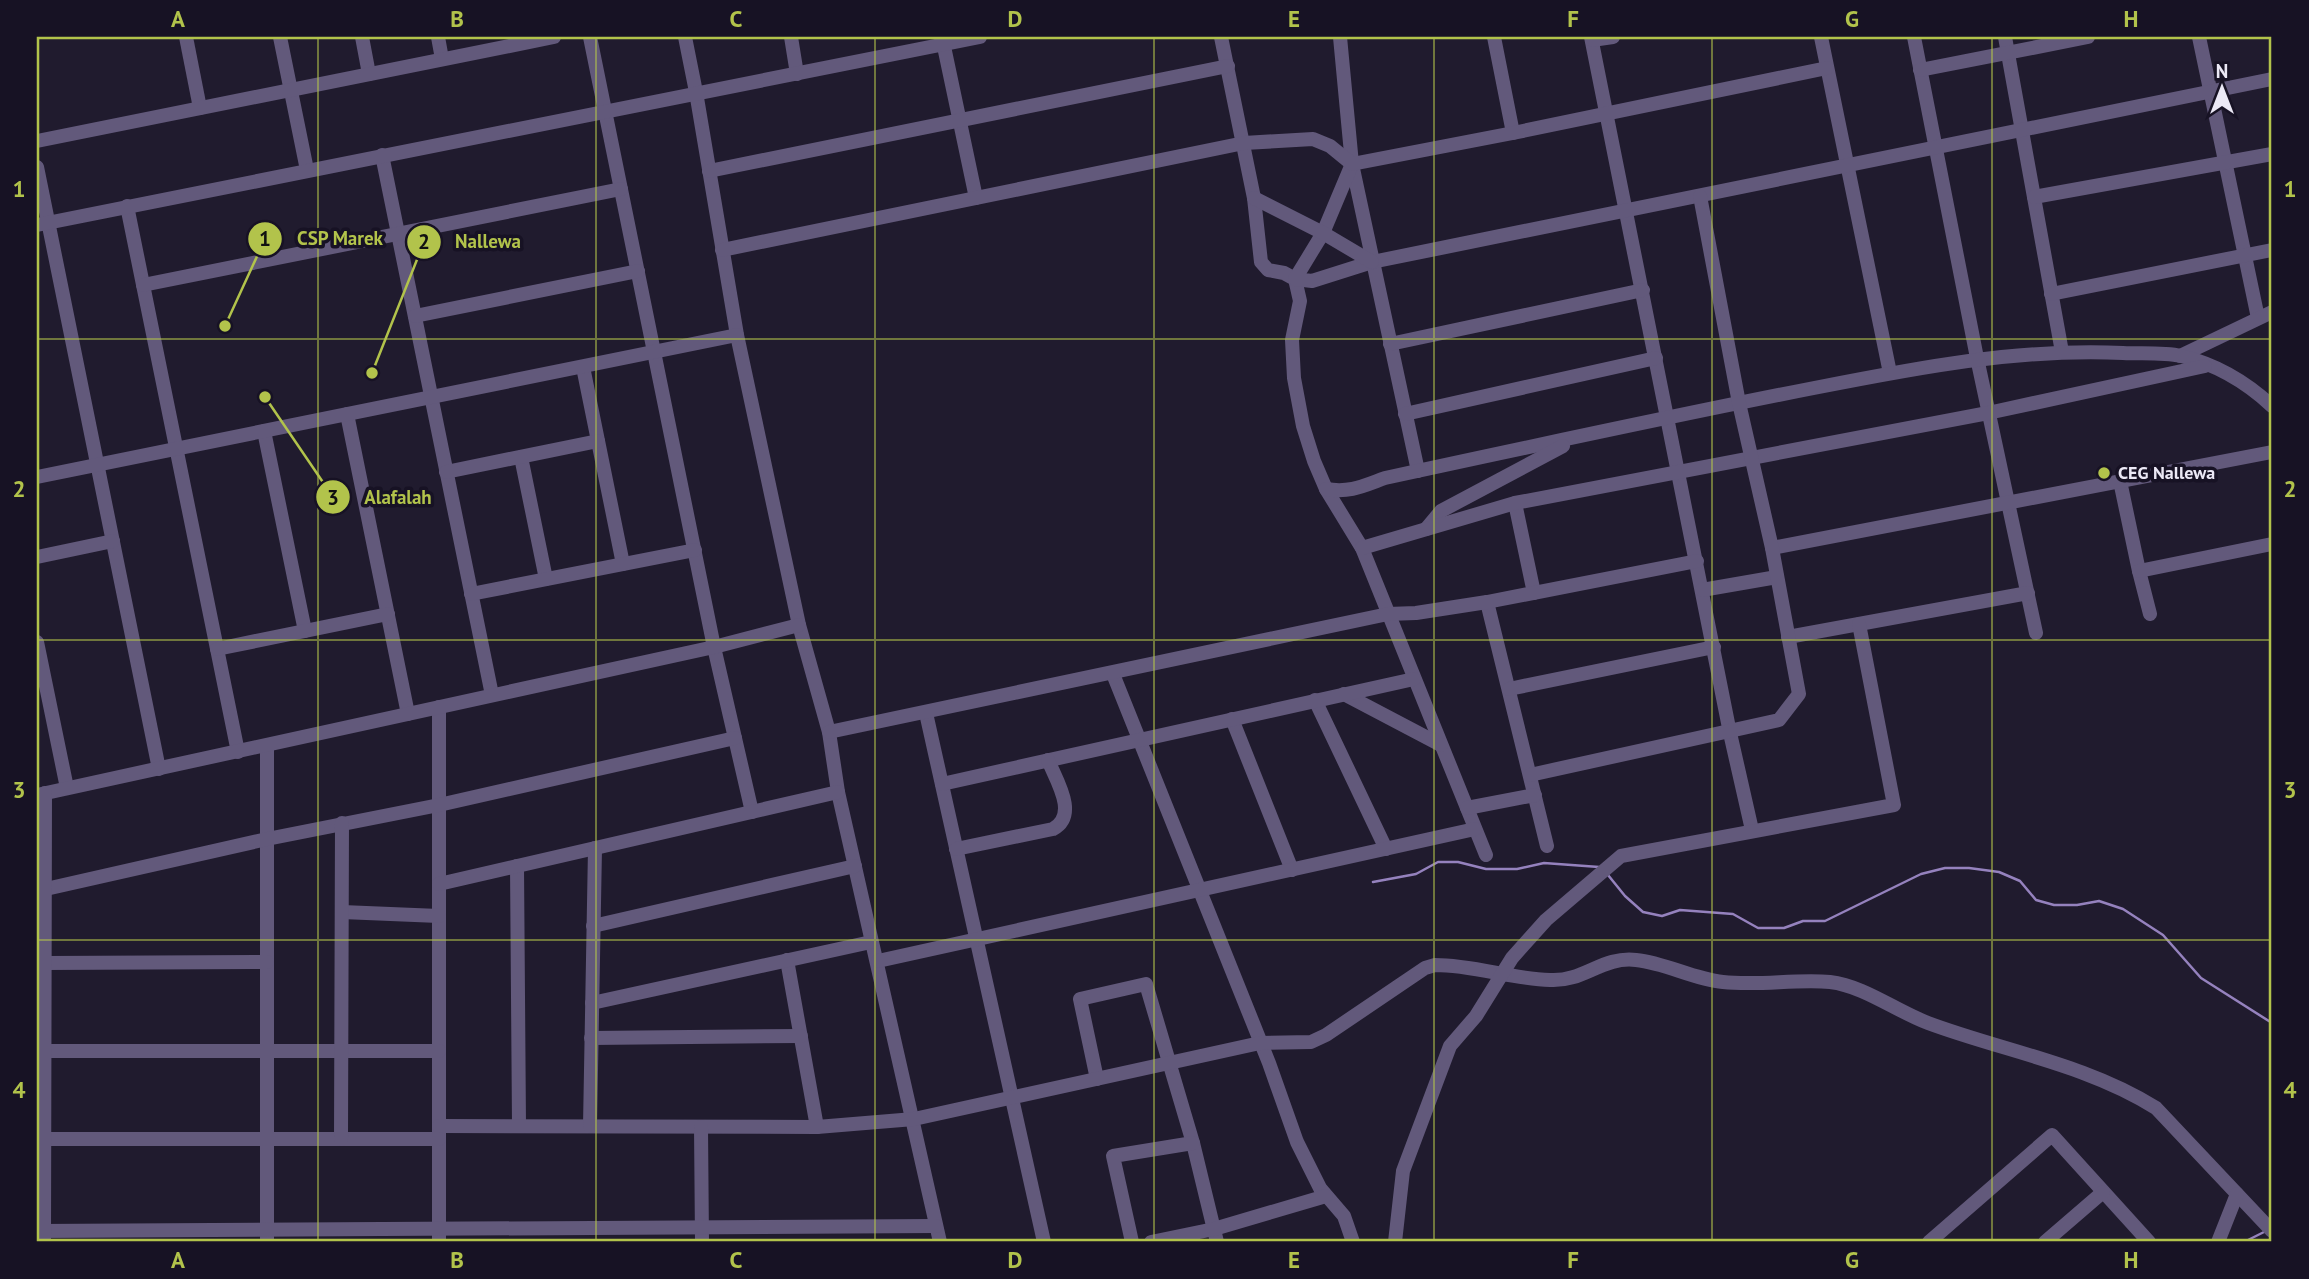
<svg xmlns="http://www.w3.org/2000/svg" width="2309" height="1279" viewBox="0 0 2309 1279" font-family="'PT Sans',sans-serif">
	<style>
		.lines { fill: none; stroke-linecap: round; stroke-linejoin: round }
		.stream { stroke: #9582be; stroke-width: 2.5 }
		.minor { stroke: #62597b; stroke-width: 14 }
		.grid { fill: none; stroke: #b2c34b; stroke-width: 2; stroke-opacity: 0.55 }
		.poi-dot { fill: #b2c34b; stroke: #171224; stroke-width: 2.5 }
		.labels { text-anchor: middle; stroke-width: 7; stroke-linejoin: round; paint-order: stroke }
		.poi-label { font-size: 18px; font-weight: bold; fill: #ebe8f5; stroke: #171224; text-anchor: start }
		.leader { fill: none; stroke: #b2c34b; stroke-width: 2.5 }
		.callout-dot { fill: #b2c34b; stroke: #171224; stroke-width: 2.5 }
		.mark-label { font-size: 21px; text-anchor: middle; font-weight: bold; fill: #111 }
		.callout-label { font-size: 19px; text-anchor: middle; font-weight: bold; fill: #b2c34b; stroke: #171224; stroke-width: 7; stroke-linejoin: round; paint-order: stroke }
		.neatline { fill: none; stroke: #b2c34b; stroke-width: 2.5 }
		.grid-label { font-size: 23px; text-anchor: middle; font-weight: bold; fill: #b2c34b }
	</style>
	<rect width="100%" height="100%" fill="#201b2e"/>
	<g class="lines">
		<!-- stream -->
		<g class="stream">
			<polyline points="1608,875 1625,896 1643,912 1662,916 1680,910 1733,914 1758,928 1784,928 1803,921 1825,921 1921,874 1945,868 1969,868 1999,872 2020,881 2036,900 2054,905 2077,905 2099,901 2123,909 2163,935 2201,978 2272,1023"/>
			<polyline points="1373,882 1416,874 1438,862 1458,862 1486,869 1517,869 1544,863 1599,867"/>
			<polyline points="2244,1242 2266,1231"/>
		</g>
		<!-- minor -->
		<g class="minor">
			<polyline points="186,37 200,108"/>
			<polyline points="280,37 307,170"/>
			<polyline points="362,37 369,74"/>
			<polyline points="438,37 442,59"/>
			<polyline points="590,37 714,647 752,812"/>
			<polyline points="685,37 696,92 737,335 799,625 829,732 838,792 940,1242"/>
			<polyline points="791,37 797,74"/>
			<polyline points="942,37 976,198"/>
			<polyline points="1221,37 1254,198 1261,262 1268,270 1284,273 1295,279 1300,301 1292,340 1294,378 1303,426 1314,461 1326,489 1362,548 1486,855"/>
			<polyline points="1340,37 1352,164 1418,471"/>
			<polyline points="1494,37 1513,133"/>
			<polyline points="1591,37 1730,733 1752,830"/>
			<polyline points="1821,37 1890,373"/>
			<polyline points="1914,37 1977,358 2036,633"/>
			<polyline points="2005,37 2062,352"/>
			<polyline points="2199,37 2258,318"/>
			<polyline points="1592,40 1613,37"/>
			<polyline points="1920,70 2088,37"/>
			<polyline points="37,141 554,37"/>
			<polyline points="382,155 492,695"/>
			<polyline points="1352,164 1323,233 1295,279 1312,281 1372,262 2272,79"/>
			<polyline points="37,167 159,769"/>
			<polyline points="709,171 1228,66"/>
			<polyline points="2034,197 2272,154"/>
			<polyline points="1254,198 1323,233 1372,262"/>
			<polyline points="127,206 238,752"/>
			<polyline points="37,225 980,37"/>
			<polyline points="722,250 1244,143 1313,139 1330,146 1352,164 1513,133 1827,68"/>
			<polyline points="143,285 621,189"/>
			<polyline points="2051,294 2272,250"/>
			<polyline points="415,316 638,271"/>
			<polyline points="1390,344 1643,290"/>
			<polyline points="2180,356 2272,312"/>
			<polyline points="583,367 623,564"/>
			<polyline points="347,414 408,714"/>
			<polyline points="1405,414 1656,358"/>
			<polyline points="264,431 305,631"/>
			<polyline points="521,457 546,579"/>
			<polyline points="446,472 598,441"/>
			<polyline points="37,477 737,335"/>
			<polyline points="2120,481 2139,571 2150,614"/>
			<path d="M1326,489C1350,493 1363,486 1385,478C1528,447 1671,416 1814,388C1916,368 2018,348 2123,353C2141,354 2163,352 2181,356C2216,364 2246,382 2272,406"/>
			<polyline points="1515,503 1534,593"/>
			<polyline points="1426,529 1441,511 1563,446"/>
			<polyline points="1362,548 1515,503 1988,413 2205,366"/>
			<polyline points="1772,548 2272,452"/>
			<polyline points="37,557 113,541"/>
			<polyline points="2139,571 2272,544"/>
			<polyline points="1702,590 1777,577"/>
			<polyline points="471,594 695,550"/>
			<polyline points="1487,602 1547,846"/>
			<polyline points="1788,637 2028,593"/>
			<polyline points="37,642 67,788"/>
			<polyline points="217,649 388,614"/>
			<polyline points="1113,674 1269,1063 1297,1142 1320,1188 1344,1216 1353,1242"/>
			<polyline points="1509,689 1714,647"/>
			<polyline points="1344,694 1441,745"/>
			<polyline points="1315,700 1386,849"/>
			<polyline points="439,707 439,1242"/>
			<polyline points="926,713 1044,1242"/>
			<polyline points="1232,719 1292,870"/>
			<polyline points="829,732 1388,614 1416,613 1487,602 1697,561"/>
			<polyline points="267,746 267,1242"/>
			<polyline points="1530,775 1779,720 1799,694 1772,548 1739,403 1700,196"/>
			<polyline points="942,784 1414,679"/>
			<polyline points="37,795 714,647 799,625"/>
			<polyline points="1467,808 1535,795"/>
			<path d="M956,849L1053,829C1079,815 1056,780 1048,760"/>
			<polyline points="517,866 519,1126"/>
			<polyline points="439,884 838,792"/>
			<polyline points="37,891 267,839 439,805 735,738"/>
			<polyline points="342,912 439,916"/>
			<polyline points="593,926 855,866"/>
			<polyline points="787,960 817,1127"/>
			<polyline points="878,961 1475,829"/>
			<polyline points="45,963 267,962"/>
			<polyline points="592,1003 871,942"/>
			<polyline points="591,1038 801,1036"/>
			<polyline points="45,1051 439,1051"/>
			<polyline points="1097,1079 1080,999 1146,984 1193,1143 1217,1242"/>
			<path d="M439,1126L817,1127L914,1119L1260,1043L1311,1042L1326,1035L1425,968L1435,965C1474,965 1512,979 1550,980C1584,982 1602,956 1636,960C1666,963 1693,979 1723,982C1758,986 1795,979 1830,982C1864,986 1896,1011 1928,1023C2003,1051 2086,1064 2156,1108L2272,1231"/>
			<polyline points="590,1126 595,848"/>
			<polyline points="701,1127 702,1242"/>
			<polyline points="38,1139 439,1139"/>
			<polyline points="341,1139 342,823"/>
			<polyline points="37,1231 936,1226"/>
			<polyline points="44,1242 45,793"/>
			<polyline points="1132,1242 1113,1156 1193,1143"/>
			<polyline points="1151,1242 1214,1229 1326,1196"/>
			<polyline points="1395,1242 1403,1171 1450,1046 1476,1016 1512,958 1546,920 1621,856 1894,805 1859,624"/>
			<polyline points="1929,1242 2052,1135 2149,1242"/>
			<polyline points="2045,1242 2103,1192"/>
			<polyline points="2218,1242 2237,1194"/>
		</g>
	</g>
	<!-- grid -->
	<path class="grid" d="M318,37V1242M596,37V1242M875,37V1242M1154,37V1242M1434,37V1242M1712,37V1242M1992,37V1242M37,339H2272M37,640H2272M37,940H2272"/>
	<!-- markers -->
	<circle class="poi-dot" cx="2104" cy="473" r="7"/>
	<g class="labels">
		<!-- poi labels -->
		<g class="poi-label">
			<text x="2118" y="479">CEG Nallewa</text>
		</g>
	</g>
	<!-- callouts -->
	<path class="leader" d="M225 326L265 239M372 373L424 242M265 397L333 497"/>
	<g class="callout-dot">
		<circle cx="225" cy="326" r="7"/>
		<circle cx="372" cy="373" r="7"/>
		<circle cx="265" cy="397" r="7"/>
		<circle cx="265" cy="239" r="18"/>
		<circle cx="424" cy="242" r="18"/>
		<circle cx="333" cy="497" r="18"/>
	</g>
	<g class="mark-label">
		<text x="265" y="246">1</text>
		<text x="424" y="249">2</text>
		<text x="333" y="505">3</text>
	</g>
	<g class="callout-label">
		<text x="340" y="245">CSP Marek</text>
		<text x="488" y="248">Nallewa</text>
		<text x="398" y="504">Alafalah</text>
	</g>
	<!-- border -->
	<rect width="2309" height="1279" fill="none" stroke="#171224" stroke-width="77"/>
	<!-- north arrow -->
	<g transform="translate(2222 88)" stroke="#171224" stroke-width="5" paint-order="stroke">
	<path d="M0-5L12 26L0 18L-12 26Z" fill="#ebe8f5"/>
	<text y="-10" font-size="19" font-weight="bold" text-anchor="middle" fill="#ebe8f5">N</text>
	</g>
	<rect x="38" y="38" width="2232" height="1202" class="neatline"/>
	<g class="grid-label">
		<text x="178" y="27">A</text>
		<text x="457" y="27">B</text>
		<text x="736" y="27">C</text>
		<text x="1015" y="27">D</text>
		<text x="1294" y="27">E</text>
		<text x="1573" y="27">F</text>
		<text x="1852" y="27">G</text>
		<text x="2131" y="27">H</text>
		<text x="19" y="197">1</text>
		<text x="2290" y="197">1</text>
		<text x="19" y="497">2</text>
		<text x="2290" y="497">2</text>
		<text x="19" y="798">3</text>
		<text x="2290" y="798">3</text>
		<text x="19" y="1098">4</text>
		<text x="2290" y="1098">4</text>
		<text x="178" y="1268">A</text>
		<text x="457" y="1268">B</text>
		<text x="736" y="1268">C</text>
		<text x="1015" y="1268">D</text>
		<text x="1294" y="1268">E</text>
		<text x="1573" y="1268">F</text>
		<text x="1852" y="1268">G</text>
		<text x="2131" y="1268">H</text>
	</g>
</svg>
